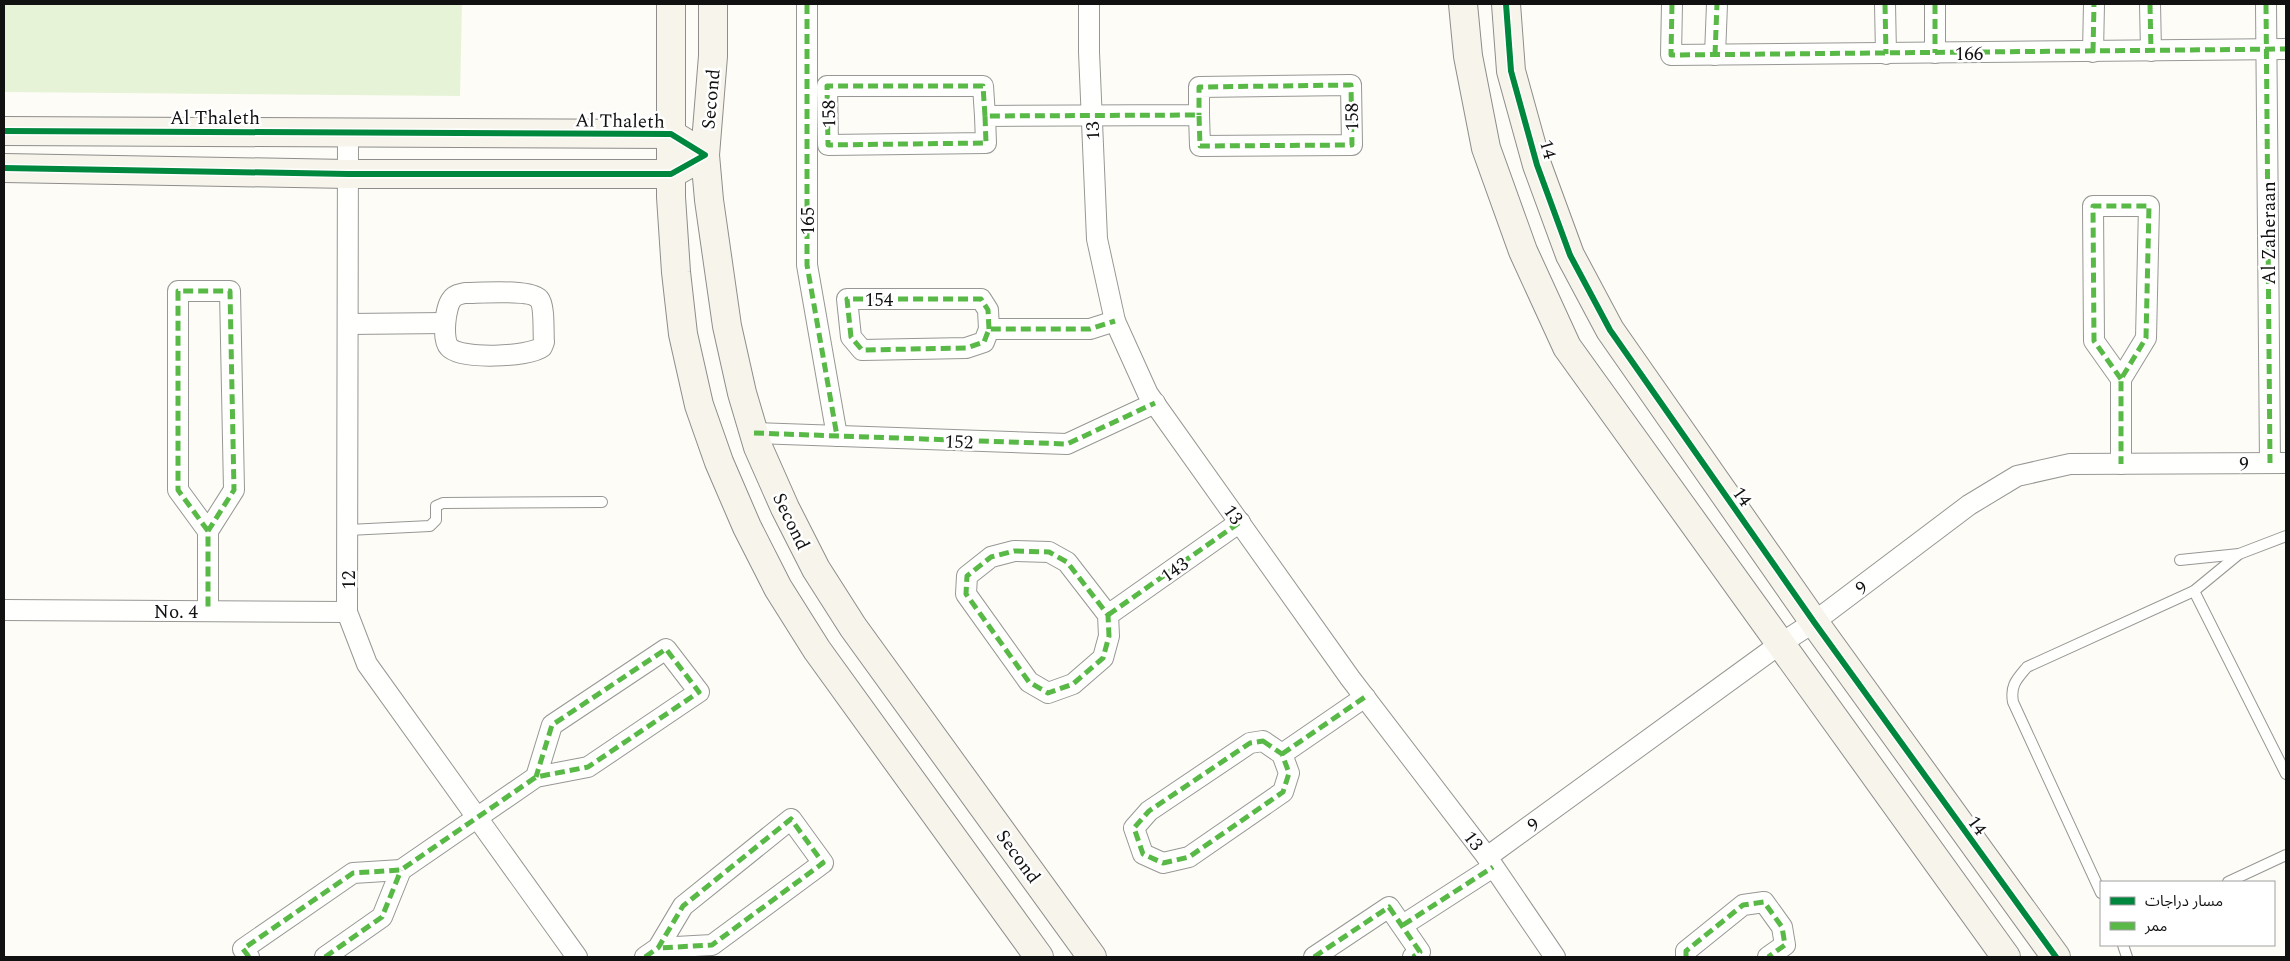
<svg xmlns="http://www.w3.org/2000/svg" width="2290" height="961" viewBox="0 0 2290 961" font-family="Spectral,'Noto Sans Arabic',serif">
	<style>
		.green { fill: #e7f3d7 }
		.lines { fill: none; stroke-linecap: round; stroke-linejoin: round }
		.lane-casing { stroke: #979795; stroke-width: 12 }
		.street-casing { stroke: #979795; stroke-width: 22 }
		.secondary-casing { stroke: #8e8d8b; stroke-width: 30 }
		.lane { stroke: #fffffe; stroke-width: 10 }
		.street { stroke: #fffffe; stroke-width: 20 }
		.secondary { stroke: #f6f4eb; stroke-width: 28 }
		.quiet { stroke: #58b947; stroke-width: 5; stroke-dasharray: 10 5; stroke-linecap: butt }
		.cycleway-casing { stroke: #fff; stroke-width: 9 }
		.cycleway { stroke: #00873e; stroke-width: 6 }
		.labels { text-anchor: middle; stroke-width: 5; stroke-linejoin: round; paint-order: stroke }
		.street-label { font-size: 19px; fill: #111; stroke: #fff }
	</style>
	<rect width="100%" height="100%" fill="#fdfcf7"/>
	<!-- green -->
	<polygon class="green" points="4,4 462,4 460,96 4,92"/>
	<g class="lines">
		<defs>
			<g id="lane">
				<polyline points="348,530 430,526 436,520 436,506 443,503 602,502"/>
				<polyline points="2180,560 2239,554 2286,536"/>
				<polyline points="2194,591 2286,774"/>
				<polyline points="2228,882 2286,855"/>
				<path d="M2101,893L2013,702C2010,685 2017,679 2027,667L2194,591L2239,554"/>
				<polyline points="2123,945 2127,957"/>
			</g>
			<g id="street">
				<polyline points="807,4 807,265 837,436"/>
				<polyline points="1089,4 1089,52 1097,239 1115,321 1148,394 1350,678 1487,857 1555,957"/>
				<polyline points="1672,4 1671,55 2286,49"/>
				<polyline points="1885,4 1886,54"/>
				<polyline points="1935,4 1935,53"/>
				<polyline points="2150,4 2151,51"/>
				<polyline points="2266,4 2270,463"/>
				<polyline points="2093,52 2094,4"/>
				<polyline points="1715,55 1717,4"/>
				<polyline points="985,116 983,86 827,86 828,145 986,143 985,116 1199,115 1200,146 1352,145 1351,85 1199,87 1199,115"/>
				<polyline points="348,133 347,612 367,664 577,957"/>
				<path d="M465,293C480,293 530,289 539,299C545,306 543,333 544,342L542,347C529,357 460,360 449,347C442,340 445,307 452,299C455,295 460,294 465,293Z"/>
				<polyline points="349,324 445,323"/>
				<polyline points="989,329 988,310 981,299 847,299 851,337 862,350 966,348 984,342 989,329 1090,329 1115,321"/>
				<polyline points="2121,379 2094,341 2093,206 2149,206 2146,338 2121,379 2121,464"/>
				<polyline points="754,433 1067,444 1155,403"/>
				<polyline points="208,531 178,490 178,291 230,291 234,490 208,531 208,611"/>
				<polygon points="1014,551 1049,552 1067,562 1108,615 1109,636 1103,658 1073,684 1048,693 1029,682 966,594 967,576 991,557"/>
				<polyline points="4,610 347,612"/>
				<polyline points="1108,615 1240,522"/>
				<polygon points="1263,741 1282,754 1289,773 1283,792 1189,857 1163,863 1143,854 1134,828 1149,811 1250,743"/>
				<polyline points="1282,754 1365,697"/>
				<polyline points="1487,857 1780,644 1814,622 1969,505 2017,476 2070,464 2286,463"/>
				<polyline points="1403,925 1493,867"/>
				<polyline points="249,957 243,949 353,873 401,870 536,777 588,767 699,692 666,649 552,725 536,777"/>
				<polyline points="325,957 382,917 401,870"/>
				<polyline points="645,957 658,948 683,906 791,819 823,863 712,945 658,948"/>
				<polyline points="1314,957 1389,907 1420,952 1413,957"/>
				<polyline points="1686,957 1686,951 1743,905 1764,902 1782,927 1785,945 1768,957"/>
			</g>
			<g id="secondary">
				<polyline points="671,4 671,197 676,272 683,334 699,405 719,462 747,527 778,588 817,650 1039,957"/>
				<polyline points="713,4 713,56 705,155 709,200 727,326 742,393 758,447 785,508 816,569 853,627 1092,957"/>
				<polyline points="1463,4 1468,56 1486,148 1523,251 1567,347 2006,957"/>
				<polyline points="1506,4 1511,71 1537,165 1570,255 1610,330 1814,622 2056,957"/>
				<polyline points="4,131 671,134 705,155 671,174 348,174 4,168"/>
			</g>
		</defs>
		<!-- lane casing -->
		<use href="#lane" class="lane-casing"/>
		<!-- street casing -->
		<use href="#street" class="street-casing"/>
		<!-- secondary casing -->
		<use href="#secondary" class="secondary-casing"/>
		<!-- lane -->
		<use href="#lane" class="lane"/>
		<!-- street -->
		<use href="#street" class="street"/>
		<!-- secondary -->
		<use href="#secondary" class="secondary"/>
		<!-- quiet -->
		<g class="quiet">
			<polyline points="807,4 807,265 837,436"/>
			<polyline points="1672,4 1671,55 2286,49"/>
			<polyline points="1885,4 1886,54"/>
			<polyline points="1935,4 1935,53"/>
			<polyline points="2150,4 2151,51"/>
			<polyline points="2266,4 2270,463"/>
			<polyline points="2093,52 2094,4"/>
			<polyline points="1715,55 1717,4"/>
			<polyline points="985,116 983,86 827,86 828,145 986,143 985,116 1199,115 1200,146 1352,145 1351,85 1199,87 1199,115"/>
			<polyline points="989,329 988,310 981,299 847,299 851,337 862,350 966,348 984,342 989,329 1090,329 1115,321"/>
			<polyline points="2121,379 2094,341 2093,206 2149,206 2146,338 2121,379 2121,464"/>
			<polyline points="754,433 1067,444 1155,403"/>
			<polyline points="208,531 178,490 178,291 230,291 234,490 208,531 208,611"/>
			<polygon points="1014,551 1049,552 1067,562 1108,615 1109,636 1103,658 1073,684 1048,693 1029,682 966,594 967,576 991,557"/>
			<polyline points="1108,615 1240,522"/>
			<polygon points="1263,741 1282,754 1289,773 1283,792 1189,857 1163,863 1143,854 1134,828 1149,811 1250,743"/>
			<polyline points="1282,754 1365,697"/>
			<polyline points="1403,925 1493,867"/>
			<polyline points="249,957 243,949 353,873 401,870 536,777 588,767 699,692 666,649 552,725 536,777"/>
			<polyline points="325,957 382,917 401,870"/>
			<polyline points="645,957 658,948 683,906 791,819 823,863 712,945 658,948"/>
			<polyline points="1314,957 1389,907 1420,952 1413,957"/>
			<polyline points="1686,957 1686,951 1743,905 1764,902 1782,927 1785,945 1768,957"/>
		</g>
		<defs>
			<g id="cycleway">
				<polyline points="1506,4 1511,71 1537,165 1570,255 1610,330 1814,622 2056,957"/>
				<polyline points="4,131 671,134 705,155 671,174 348,174 4,168"/>
			</g>
		</defs>
		<!-- cycleway casing -->
		<use href="#cycleway" class="cycleway-casing"/>
		<!-- cycleway -->
		<use href="#cycleway" class="cycleway"/>
	</g>
	<g class="labels">
		<!-- street labels -->
		<g class="street-label">
			<text x="1969" y="60">166</text>
			<text transform="translate(710 99) rotate(-85)" y="7">Second</text>
			<text transform="translate(828 114) rotate(-91)" y="7">158</text>
			<text x="215" y="124">Al Thaleth</text>
			<text transform="translate(1351 117) rotate(-91)" y="7">158</text>
			<text transform="translate(620 120) rotate(1)" y="7">Al Thaleth</text>
			<text transform="translate(1092 131) rotate(-92)" y="7">13</text>
			<text transform="translate(1549 149) rotate(74)" y="7">14</text>
			<text transform="translate(807 221) rotate(-90)" y="7">165</text>
			<text transform="translate(2268 233) rotate(-90)" y="7">Al Zaheraan</text>
			<text x="879" y="306">154</text>
			<text transform="translate(959 441) rotate(2)" y="7">152</text>
			<text x="2244" y="470">9</text>
			<text transform="translate(1743 496) rotate(55)" y="7">14</text>
			<text transform="translate(1234 514) rotate(55)" y="7">13</text>
			<text transform="translate(792 521) rotate(64)" y="7">Second</text>
			<text transform="translate(1174 569) rotate(-35)" y="7">143</text>
			<text transform="translate(348 580) rotate(-90)" y="7">12</text>
			<text transform="translate(1861 587) rotate(-37)" y="7">9</text>
			<text x="176" y="618">No. 4</text>
			<text transform="translate(1533 824) rotate(-36)" y="7">9</text>
			<text transform="translate(1978 825) rotate(54)" y="7">14</text>
			<text transform="translate(1474 840) rotate(53)" y="7">13</text>
			<text transform="translate(1019 856) rotate(54)" y="7">Second</text>
		</g>
	</g>
	<!-- border -->
	<rect width="2290" height="961" fill="none" stroke="#111111" stroke-width="10"/>
	<!-- legend -->
	<rect x="2100" y="881" width="175" height="65" fill="#ffffff" stroke="#a0a0a0"/>
	<rect x="2110" y="897" width="25" height="8" fill="#00873e" stroke="#a0a0a0"/>
	<text x="2145" y="906" font-size="15" fill="#111111">مسار دراجات</text>
	<rect x="2110" y="922" width="25" height="8" fill="#58b947" stroke="#a0a0a0"/>
	<text x="2145" y="931" font-size="15" fill="#111111">ممر</text>
</svg>
